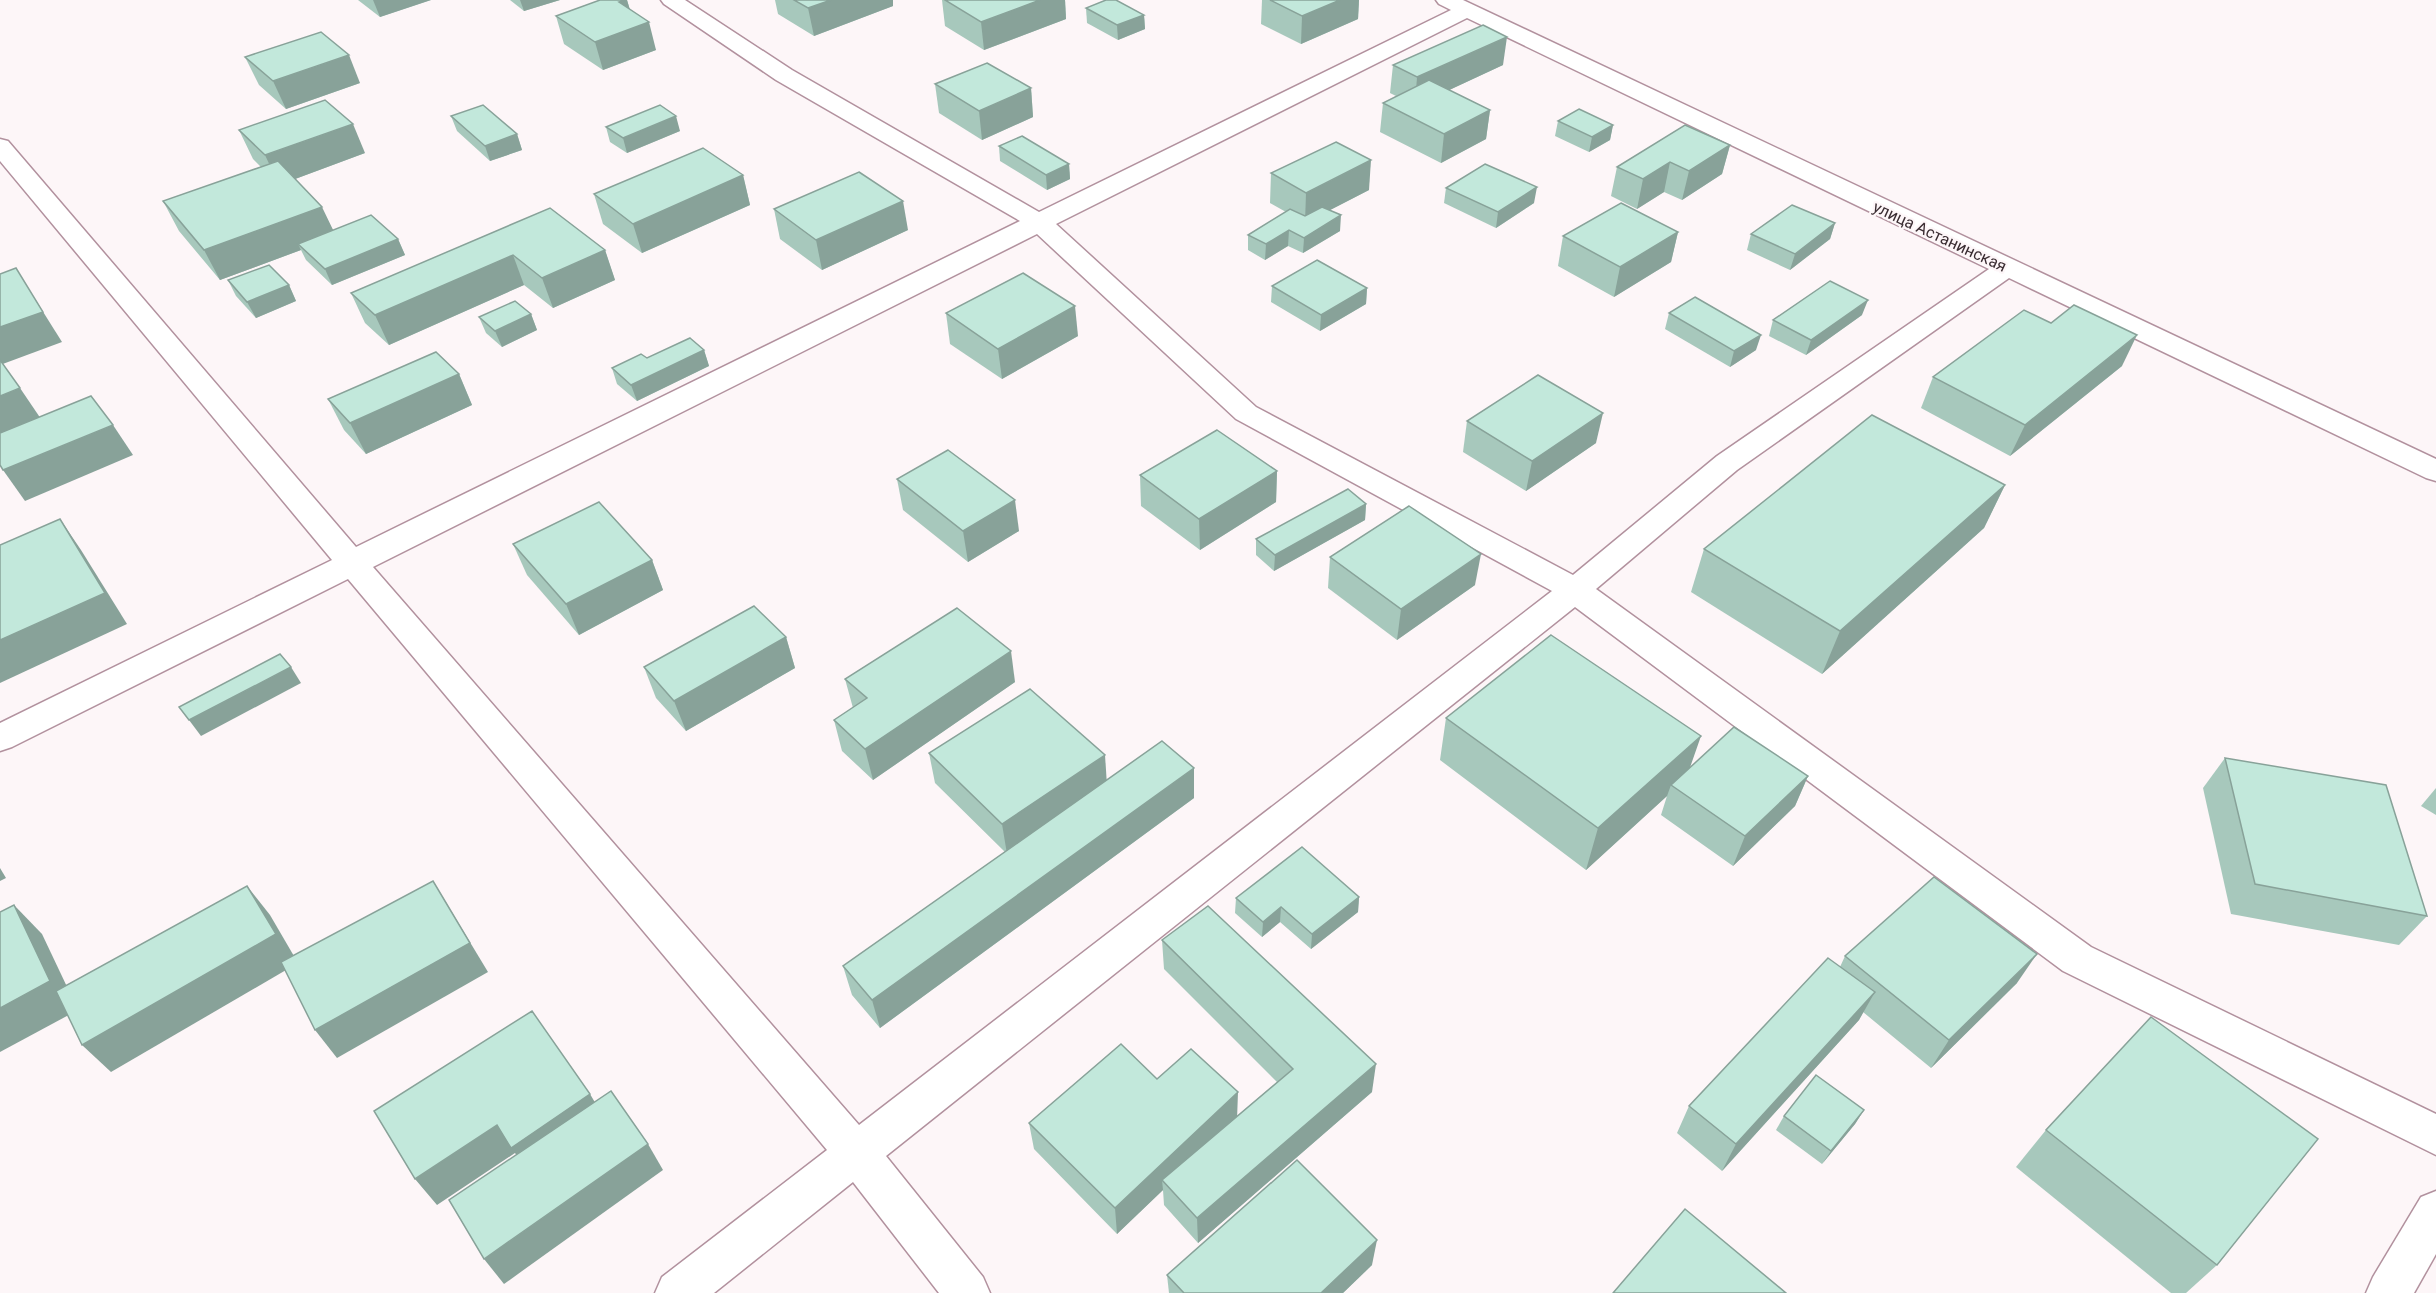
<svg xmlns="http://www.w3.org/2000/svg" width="2436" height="1293" viewBox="0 0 2436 1293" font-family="Roboto,sans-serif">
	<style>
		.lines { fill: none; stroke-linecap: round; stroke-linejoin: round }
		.minor-casing { stroke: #b2919e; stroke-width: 3 }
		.minor { fill: #fff; fill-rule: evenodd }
		.wall { fill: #a7c8bc }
		.shaded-wall { fill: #88a299 }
		.building { fill: #c2e8db; stroke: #88a299; stroke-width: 1.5 }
		.labels { text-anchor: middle; stroke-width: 4.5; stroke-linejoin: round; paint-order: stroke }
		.far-street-label { font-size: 16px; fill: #3a2d32; stroke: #fdf6f8 }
	</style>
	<rect width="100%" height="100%" fill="#fdf6f8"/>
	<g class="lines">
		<defs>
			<g id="minor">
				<path d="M661,0H685L792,70L1039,212L1451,10L1439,4L1436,0H1463L2436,459V481L2426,478L2009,278L1737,470L1596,589L2091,947L2436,1114V1155L2063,971L1575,607L886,1156L983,1277L990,1293H939L853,1182L714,1293H655L662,1277L827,1150L348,579L12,747L0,751V723L332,560L0,161V139L8,141L356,547L1020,221L776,80L664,4ZM1467,18L1989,269L1717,456L1573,575L1256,407L1056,224ZM1037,234L1236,419L1552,591L859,1125L373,567Z"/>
				<polygon points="2436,1191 2436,1254 2414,1293 2366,1293 2373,1277 2421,1197"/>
			</g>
		</defs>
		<!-- minor casing -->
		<use href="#minor" class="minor-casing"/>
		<!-- minor -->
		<use href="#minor" class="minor"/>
	</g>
	<!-- wall -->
	<g class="wall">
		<polygon points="358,0 431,0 380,17"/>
		<polygon points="510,0 560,0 524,11"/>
		<polygon points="600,0 627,0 630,10 656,50 603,70 564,44 556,16"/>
		<polygon points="775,0 893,0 893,6 814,36 778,14"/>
		<polygon points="942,0 1065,0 1066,19 984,50 945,26"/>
		<polygon points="1262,0 1359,0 1358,19 1301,44 1261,24"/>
		<polygon points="1086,8 1144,15 1145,29 1118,40 1087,23"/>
		<polygon points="245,57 360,83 286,109 259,85"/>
		<polygon points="1393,65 1503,65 1449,90 1490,110 1486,139 1441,163 1380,132 1383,103 1396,96 1390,93"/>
		<polygon points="935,84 1031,88 1033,117 982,140 939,113"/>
		<polygon points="451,116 517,134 522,150 490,161 457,131"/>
		<polygon points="1558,121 1613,125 1610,140 1589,152 1555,136"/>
		<polygon points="606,127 680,131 627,153 610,142"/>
		<polygon points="239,130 365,153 295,179 333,230 398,239 405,255 332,285 306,260 301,250 220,280 179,231 163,201 261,167 253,159"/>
		<polygon points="1730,145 1722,174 1682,200 1664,192 1637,209 1611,196 1617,167"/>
		<polygon points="999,146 1069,164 1070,179 1047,190 1000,161"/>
		<polygon points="1271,173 1369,190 1330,210 1340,231 1303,253 1288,246 1265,260 1248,250 1248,235 1286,212 1270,203"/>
		<polygon points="743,175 750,205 642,253 603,224 594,194"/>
		<polygon points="1446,188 1534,203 1496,228 1444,203"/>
		<polygon points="550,208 605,250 615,280 553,308 524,285 389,345 365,323 351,293"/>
		<polygon points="774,209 908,230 822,270 780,239"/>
		<polygon points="1835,223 1830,239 1790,270 1747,250 1751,234"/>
		<polygon points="1678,232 1671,262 1614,297 1558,266 1563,236"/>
		<polygon points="228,280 289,285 296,301 256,318 236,296"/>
		<polygon points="1272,286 1367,288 1366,304 1320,331 1271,302"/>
		<polygon points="946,313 1078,336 1002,379 950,344"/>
		<polygon points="1669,313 1756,350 1730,367 1665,329"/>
		<polygon points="531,314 537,330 502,347 486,333 479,317"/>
		<polygon points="1862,315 1806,355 1769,336 1773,320"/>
		<polygon points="704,350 709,366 637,401 617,384 612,368 647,358"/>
		<polygon points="2122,366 2010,456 1921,408 1933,377"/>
		<polygon points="459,374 472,405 366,454 344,430 328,399"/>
		<polygon points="1467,421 1596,443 1526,491 1463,452"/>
		<polygon points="1277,471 1276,502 1200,550 1141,506 1140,475"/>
		<polygon points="897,479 1019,531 968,562 903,510"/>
		<polygon points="2005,485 1984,528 1822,674 1691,592 1704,549"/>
		<polygon points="1366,504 1365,520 1274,571 1256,555 1256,539"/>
		<polygon points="513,544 652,560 663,590 579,635 527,575"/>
		<polygon points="1330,557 1475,585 1397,640 1328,588"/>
		<polygon points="786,637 795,668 686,731 656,698 644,667"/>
		<polygon points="845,679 1015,682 873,780 842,751 834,720 853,708"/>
		<polygon points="1446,718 1690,767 1808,776 1795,806 1733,866 1661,815 1667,796 1586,870 1440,760"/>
		<polygon points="929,753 1107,780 1194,798 880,1028 852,995 843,966 1005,852 935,783"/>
		<polygon points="2225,758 2427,916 2399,945 2231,914 2203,788"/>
		<polygon points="2436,788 2436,815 2421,806"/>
		<polygon points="1359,897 1358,912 1311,949 1280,922 1262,937 1235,913 1236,898"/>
		<polygon points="1162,940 1372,1092 1198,1243 1164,1205 1163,1190 1117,1234 1034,1149 1029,1123 1157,1079 1237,1116 1277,1082 1164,969"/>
		<polygon points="1845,956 2017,983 1931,1068 1863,1012 1859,1020 1722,1171 1677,1133 1689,1106 1840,967"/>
		<polygon points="1864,1110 1855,1124 1822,1164 1776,1130 1784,1116"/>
		<polygon points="2046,1130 2217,1265 2186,1293 2171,1293 2016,1167"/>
		<polygon points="1372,1265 1343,1293 1169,1293 1167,1275"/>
	</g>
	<!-- shaded-wall -->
	<g class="shaded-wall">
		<polygon points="373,0 431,0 380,17"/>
		<polygon points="520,0 560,0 524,11"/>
		<polygon points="626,0 627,0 635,27 649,22 656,50 603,70 595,42 619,2"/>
		<polygon points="831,0 893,0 893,6 814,36 808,8"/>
		<polygon points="1040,0 1065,0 1066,19 984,50 981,22"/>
		<polygon points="1340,0 1359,0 1358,19 1301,44 1302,16"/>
		<polygon points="1144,15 1145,29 1118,40 1117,25"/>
		<polygon points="1507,37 1503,65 1415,106 1417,77"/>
		<polygon points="349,55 360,83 286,109 273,81"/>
		<polygon points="1031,88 1033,117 982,140 979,111"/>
		<polygon points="1490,110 1486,139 1441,163 1444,134"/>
		<polygon points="676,116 680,131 627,153 623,138"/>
		<polygon points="353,124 365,153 279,185 265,155"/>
		<polygon points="1613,125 1610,140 1589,152 1592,137"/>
		<polygon points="517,134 522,150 490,161 485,146"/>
		<polygon points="1730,145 1722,174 1682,200 1689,171"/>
		<polygon points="1371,160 1369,190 1305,223 1306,193"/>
		<polygon points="1670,162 1664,192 1637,209 1643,179"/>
		<polygon points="1069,164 1070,179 1047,190 1046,175"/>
		<polygon points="743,175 750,205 642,253 633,224"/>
		<polygon points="1537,187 1534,203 1496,228 1498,212"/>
		<polygon points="903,201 908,230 822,270 816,240"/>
		<polygon points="322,207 336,236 298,244 301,250 220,280 204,250"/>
		<polygon points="1341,215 1340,231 1303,253 1304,238"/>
		<polygon points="1835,223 1830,239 1790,270 1795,254"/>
		<polygon points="1289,230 1288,246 1265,260 1266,244"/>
		<polygon points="1678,232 1671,262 1614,297 1620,267"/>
		<polygon points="398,239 405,255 332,285 325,269"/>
		<polygon points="605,250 615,280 553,308 542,278"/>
		<polygon points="513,255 524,285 389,345 375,315"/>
		<polygon points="289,285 296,301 256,318 247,302"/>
		<polygon points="1367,288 1366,304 1320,331 1321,315"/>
		<polygon points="35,299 62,342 0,365 0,327"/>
		<polygon points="1868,300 1862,315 1806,355 1811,340"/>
		<polygon points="1075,306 1078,336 1002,379 998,349"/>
		<polygon points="531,314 537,330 502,347 495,331"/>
		<polygon points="1761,335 1756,350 1730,367 1734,351"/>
		<polygon points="2137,335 2122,366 2010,456 2025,425"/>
		<polygon points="704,350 709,366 637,401 631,385"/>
		<polygon points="459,374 472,405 366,454 350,423"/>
		<polygon points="20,388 41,419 0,436 0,396"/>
		<polygon points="1603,413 1596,443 1526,491 1532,461"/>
		<polygon points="113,425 133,455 25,501 3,470"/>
		<polygon points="1277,471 1276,502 1200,550 1199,519"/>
		<polygon points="2005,485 1984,528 1822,674 1840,631"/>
		<polygon points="1015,500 1019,531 968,562 963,531"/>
		<polygon points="1366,504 1365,520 1274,571 1275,555"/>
		<polygon points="60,519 81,550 127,624 0,683 0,640"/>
		<polygon points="1481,554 1475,585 1397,640 1401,609"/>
		<polygon points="652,560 663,590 579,635 566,604"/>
		<polygon points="786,637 795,668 686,731 674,701"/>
		<polygon points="1011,651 1015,682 873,780 865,749"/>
		<polygon points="291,667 301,683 201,736 189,720"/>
		<polygon points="1701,736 1686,779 1671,785 1667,796 1586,870 1598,828"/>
		<polygon points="1105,755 1107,785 1007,854 1002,824"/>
		<polygon points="1194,768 1194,798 880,1028 872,1000"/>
		<polygon points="1808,776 1795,806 1733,866 1745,836"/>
		<polygon points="0,868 6,878 0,881"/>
		<polygon points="433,881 488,972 337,1058 315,1030"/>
		<polygon points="247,886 270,915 298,963 111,1072 82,1045"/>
		<polygon points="1359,897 1358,912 1311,949 1312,934"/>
		<polygon points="14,905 42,934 78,1010 0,1052 0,1008"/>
		<polygon points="1281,907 1280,922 1262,937 1263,922"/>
		<polygon points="2037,954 2017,983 1931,1068 1949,1040"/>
		<polygon points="1875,992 1859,1020 1722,1171 1736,1144"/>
		<polygon points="1376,1064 1372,1092 1198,1243 1197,1218"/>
		<polygon points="1238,1092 1237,1120 1162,1180 1163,1190 1117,1234 1115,1208"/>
		<polygon points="590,1094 606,1121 530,1174 515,1153 437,1205 415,1179 497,1125"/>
		<polygon points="1864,1110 1855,1124 1822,1164 1831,1151"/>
		<polygon points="648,1144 663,1170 504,1284 484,1259"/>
		<polygon points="1377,1240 1372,1265 1343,1293 1321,1293"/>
	</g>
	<!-- building -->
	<g class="building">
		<polygon points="600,0 626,0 619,2 649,22 595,42 556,16"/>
		<polygon points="794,0 831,0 808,8"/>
		<polygon points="945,0 1040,0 981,22"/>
		<polygon points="1106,0 1116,0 1144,15 1117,25 1086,8"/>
		<polygon points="1270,0 1340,0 1302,16"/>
		<polygon points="1483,25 1507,37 1417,77 1393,65"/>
		<polygon points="321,32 349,55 273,81 245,57"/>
		<polygon points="987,63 1031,88 979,111 935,84"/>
		<polygon points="1429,80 1490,110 1444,134 1383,103"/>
		<polygon points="325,100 353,124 265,155 239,130"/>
		<polygon points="483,105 517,134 485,146 451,116"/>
		<polygon points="660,105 676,116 623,138 606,127"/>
		<polygon points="1579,109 1613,125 1592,137 1558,121"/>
		<polygon points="1685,125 1730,145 1689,171 1670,162 1643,179 1617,167"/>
		<polygon points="1022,136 1069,164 1046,175 999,146"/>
		<polygon points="1336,142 1371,160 1306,193 1271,173"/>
		<polygon points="703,148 743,175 633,224 594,194"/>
		<polygon points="278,161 322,207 204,250 163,201"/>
		<polygon points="1485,164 1537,187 1498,212 1446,188"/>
		<polygon points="859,172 903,201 816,240 774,209"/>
		<polygon points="1621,203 1678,232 1620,267 1563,236"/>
		<polygon points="1792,205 1835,223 1795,254 1751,234"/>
		<polygon points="1322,207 1341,215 1304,238 1289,230 1266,244 1248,235 1290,209 1305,216"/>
		<polygon points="550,208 605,250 542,278 513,255 375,315 351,293"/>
		<polygon points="371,215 398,239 325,269 298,244"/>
		<polygon points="1317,260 1367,288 1321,315 1272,286"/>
		<polygon points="269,265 289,285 247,302 228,280"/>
		<polygon points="16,268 43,312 0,327 0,274"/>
		<polygon points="1023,273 1075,306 998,349 946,313"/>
		<polygon points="1830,281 1868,300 1811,340 1773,320"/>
		<polygon points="1695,297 1761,335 1734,351 1669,313"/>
		<polygon points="515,301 531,314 495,331 479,317"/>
		<polygon points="2074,305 2137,335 2025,425 1933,377 2024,310 2051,323"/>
		<polygon points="690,338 704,350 631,385 612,368 641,354 647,358"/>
		<polygon points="436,352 459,374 350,423 328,399"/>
		<polygon points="0,360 20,388 0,396"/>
		<polygon points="1538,375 1603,413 1532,461 1467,421"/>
		<polygon points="91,396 113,425 3,470 0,465 0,433"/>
		<polygon points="1872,415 2005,485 1840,631 1704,549"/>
		<polygon points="1217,430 1277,471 1199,519 1140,475"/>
		<polygon points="948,450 1015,500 963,531 897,479"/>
		<polygon points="1348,489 1366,504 1275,555 1256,539"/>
		<polygon points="599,502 652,560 566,604 513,544"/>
		<polygon points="1409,506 1481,554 1401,609 1330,557"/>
		<polygon points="60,519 105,593 0,640 0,545"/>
		<polygon points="754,606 786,637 674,701 644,667"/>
		<polygon points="957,608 1011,651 865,749 834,720 867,698 845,679"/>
		<polygon points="1551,635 1701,736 1598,828 1446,718"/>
		<polygon points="280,654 291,667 189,720 179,707"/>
		<polygon points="1030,689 1105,755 1002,824 929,753"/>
		<polygon points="1734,727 1808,776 1745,836 1671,785"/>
		<polygon points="1162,741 1194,768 872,1000 843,966"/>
		<polygon points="2225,758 2386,785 2427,916 2255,884"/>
		<polygon points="1302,847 1359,897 1312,934 1281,907 1263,922 1236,898"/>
		<polygon points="1934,877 2037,954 1949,1040 1845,956"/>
		<polygon points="433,881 470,943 315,1030 281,962"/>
		<polygon points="247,886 276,934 82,1045 56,991"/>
		<polygon points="14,905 50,981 0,1008 0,912"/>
		<polygon points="1208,906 1376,1064 1197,1218 1162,1180 1293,1069 1162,940"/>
		<polygon points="1828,958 1875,992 1736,1144 1689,1106"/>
		<polygon points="532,1011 590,1094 511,1148 497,1125 415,1179 374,1111"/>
		<polygon points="2151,1017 2318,1139 2217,1265 2046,1130"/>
		<polygon points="1121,1044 1157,1079 1191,1049 1238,1092 1115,1208 1029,1123"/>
		<polygon points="1816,1075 1864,1110 1831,1151 1784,1116"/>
		<polygon points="611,1091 648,1144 484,1259 449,1200"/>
		<polygon points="1297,1160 1377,1240 1321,1293 1184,1293 1167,1275"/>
		<polygon points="1685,1209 1786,1293 1613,1293"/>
	</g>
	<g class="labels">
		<!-- far-street labels -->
		<g class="far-street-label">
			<text transform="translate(1940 236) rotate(25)" y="6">улица Астанинская</text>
		</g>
	</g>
</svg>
